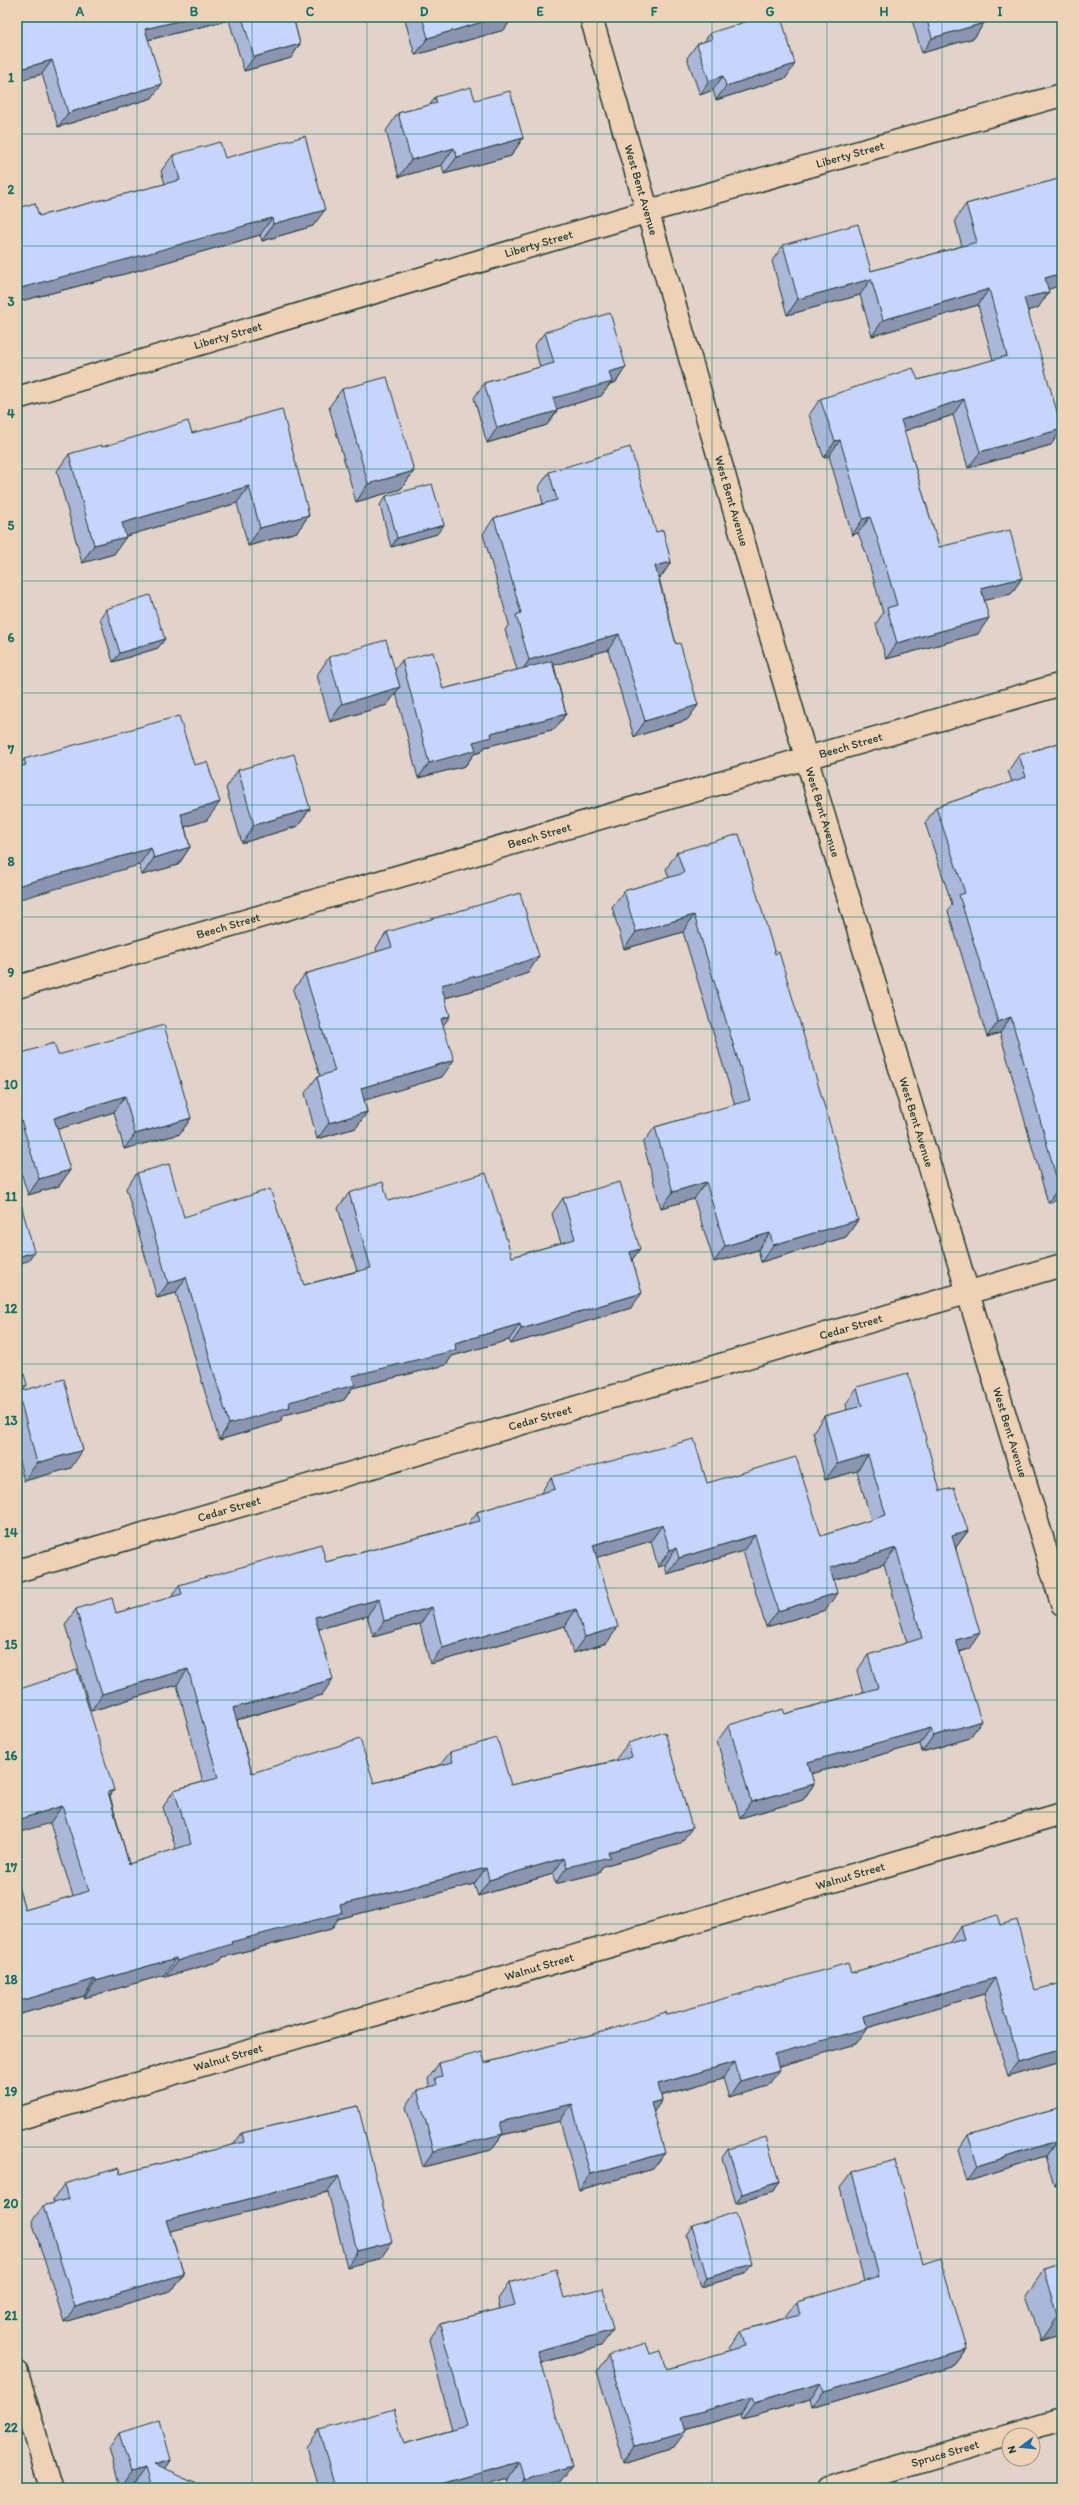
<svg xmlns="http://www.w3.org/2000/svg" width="1079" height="2505" viewBox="0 0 1079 2505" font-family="Itim,sans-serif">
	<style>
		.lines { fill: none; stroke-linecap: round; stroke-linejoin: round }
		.street-casing { stroke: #1f3d34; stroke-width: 25 }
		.street { stroke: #eed2b5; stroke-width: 22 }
		.wall { fill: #aab7d9; stroke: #1f3d34 }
		.shaded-wall { fill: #8b95b0; stroke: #1f3d34 }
		.building { fill: #c6d5fc; stroke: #1f3d34 }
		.grid { fill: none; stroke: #0f766e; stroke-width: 1; stroke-opacity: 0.55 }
		.labels { text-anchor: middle; stroke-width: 3; stroke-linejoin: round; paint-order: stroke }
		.street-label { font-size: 12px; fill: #1f3d34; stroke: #eed2b5 }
		.neatline { fill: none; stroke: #0f766e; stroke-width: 1.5 }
		.grid-label { font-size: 13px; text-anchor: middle; font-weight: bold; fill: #0f766e }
	</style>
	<rect width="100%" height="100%" fill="#e2d3ca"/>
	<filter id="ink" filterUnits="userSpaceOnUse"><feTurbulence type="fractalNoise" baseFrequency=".025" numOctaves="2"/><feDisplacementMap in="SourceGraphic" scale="8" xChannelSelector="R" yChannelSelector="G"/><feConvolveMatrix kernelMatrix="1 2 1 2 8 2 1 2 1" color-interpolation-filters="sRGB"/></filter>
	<g filter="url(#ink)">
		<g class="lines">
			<defs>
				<g id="street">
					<path id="s1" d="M591,17L806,757L1062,1604"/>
					<path id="s2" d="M17,398L649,211L1062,95"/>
					<path id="s3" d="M17,987L1062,684"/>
					<path id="s4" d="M17,1571L1062,1265"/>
					<path id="s5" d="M17,2119L1062,1814"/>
					<polyline points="17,2373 51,2488"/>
					<path id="s6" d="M828,2488L1062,2419"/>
				</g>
			</defs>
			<!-- street casing -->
			<use href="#street" class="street-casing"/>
			<!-- street -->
			<use href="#street" class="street"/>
		</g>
		<!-- wall -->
		<g class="wall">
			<polygon points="30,17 293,17 300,44 291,58 244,71 229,20 148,40 152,98 58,127 42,74 17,81 17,21"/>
			<polygon points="404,17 513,17 504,30 415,55"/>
			<polygon points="911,17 1002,17 984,22 984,23 974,38 922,53"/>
			<polygon points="710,33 786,78 716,100 713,90 700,95 687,58 697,44 704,42"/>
			<polygon points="435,97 475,100 523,138 511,156 444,174 442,165 399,177 386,131 398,113 430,105"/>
			<polygon points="173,155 225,158 313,226 262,241 260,235 132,272 17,302 17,208 39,216 165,184 161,171"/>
			<polygon points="1062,171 1062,285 1048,289 1038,308 1028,310 1051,445 968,468 953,415 904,431 939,547 1022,578 1011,594 984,600 978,634 886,659 876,624 883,613 866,553 858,533 852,535 829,456 824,458 809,415 820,399 918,380 993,360 978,305 872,336 860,295 787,315 772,261 783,245 871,271 962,246 955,220 966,204 1059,179 1058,176"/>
			<polygon points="545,332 626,367 616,382 610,384 601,396 557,409 547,425 487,443 474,398 484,383 540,367 534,346"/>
			<polygon points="342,389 414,471 401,489 356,502 329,407"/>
			<polygon points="192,433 309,515 297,532 248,546 237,503 126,536 114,554 82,563 57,471 69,454 102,447"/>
			<polygon points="549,472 656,532 671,562 661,577 659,578 676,644 698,705 687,720 634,737 608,650 554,665 566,714 555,729 485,747 481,752 474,754 465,766 418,778 396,693 387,705 330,722 317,675 329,657 395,670 402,660 443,689 517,670 505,630 509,624 483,534 494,518 543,504 539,487"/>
			<polygon points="386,496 437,534 391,547 380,505"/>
			<polygon points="106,609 158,648 113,662 100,618"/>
			<polygon points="1062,742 1062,1199 1048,1203 1000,1033 987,1037 948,911 952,904 925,823 936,807 1012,782 1008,771 1019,755"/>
			<polygon points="24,759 207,820 185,827 190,847 178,865 142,875 139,865 19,767"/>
			<polygon points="238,770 310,809 298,826 242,843 226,788"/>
			<polygon points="677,852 775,954 858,1220 846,1237 761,1262 758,1250 714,1262 694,1199 661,1208 643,1143 655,1127 735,1105 683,932 624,949 612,907 624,891 669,878 666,869"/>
			<polygon points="387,932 528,973 493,985 445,998 443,1026 442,1077 364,1100 367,1112 356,1128 317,1139 305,1093 317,1077 320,1076 293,990 305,974 377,952 376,948"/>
			<polygon points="22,1053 58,1055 191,1118 180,1134 124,1149 114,1112 57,1129 70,1170 59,1186 28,1195 17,1159 17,1059 18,1059"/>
			<polygon points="137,1173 184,1217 304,1285 357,1271 338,1208 349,1193 388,1201 512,1257 561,1243 552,1214 563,1198 632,1259 631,1308 511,1344 509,1340 452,1356 446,1365 352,1388 344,1400 284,1415 280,1422 219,1440 176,1293 157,1298 126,1188"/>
			<polygon points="17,1349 23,1391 71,1468 24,1481 17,1453"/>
			<polygon points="857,1387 940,1491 968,1531 956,1547 969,1649 960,1652 970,1738 922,1752 920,1744 811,1774 814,1784 803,1800 740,1818 717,1741 729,1725 785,1714 863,1692 857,1671 868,1655 907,1643 884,1564 833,1580 826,1610 766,1627 743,1551 667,1574 665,1565 658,1567 651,1541 597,1557 607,1643 573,1653 565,1626 430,1664 420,1624 373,1637 367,1616 319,1629 322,1695 237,1720 252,1773 374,1783 440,1765 450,1752 511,1785 617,1760 616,1759 628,1743 680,1844 603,1866 598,1873 555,1884 553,1874 478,1896 474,1884 338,1919 331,1929 223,1957 220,1961 165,1977 164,1975 84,1998 84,1996 17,2015 17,1883 25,1910 73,1896 50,1823 17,1690 114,1790 110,1796 129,1864 176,1849 163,1807 174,1790 203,1782 177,1685 91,1711 65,1625 76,1609 116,1613 170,1598 179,1585 326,1562 468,1524 477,1512 540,1494 551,1477 707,1483 821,1536 871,1520 857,1471 825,1480 813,1432 824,1416 847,1410 846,1404"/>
			<polygon points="1000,1925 1035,1990 1062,2061 1008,2077 984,1994 867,2028 856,2044 778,2066 768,2086 729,2098 723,2078 661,2096 662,2100 653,2113 653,2169 579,2190 560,2121 502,2135 491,2150 423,2167 406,2107 417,2090 428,2088 429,2085 428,2079 439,2063 485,2063 667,2015 851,1973 949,1944 949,1943 960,1927"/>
			<polygon points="358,2106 381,2258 347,2267 328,2192 170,2231 184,2274 173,2290 64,2322 32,2221 43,2206 54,2203 53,2200 64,2184 120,2174 233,2145 242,2133"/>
			<polygon points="1062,2106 1062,2185 1054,2188 1045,2156 967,2181 958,2150 968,2135"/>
			<polygon points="728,2149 779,2182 773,2192 736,2203 722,2158"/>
			<polygon points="852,2172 922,2264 967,2349 955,2365 812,2408 810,2400 742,2419 741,2414 685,2430 674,2447 624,2463 597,2371 608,2355 650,2354 667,2369 730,2351 729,2348 741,2331 785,2318 797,2302 864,2282 840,2188"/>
			<polygon points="692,2226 745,2274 701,2287 686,2235"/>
			<polygon points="1062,2263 1062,2333 1041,2340 1026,2294 1044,2269"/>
			<polygon points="509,2283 564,2298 601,2346 542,2363 560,2482 540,2488 510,2488 508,2479 474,2488 319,2488 307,2447 319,2430 404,2444 452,2430 429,2340 440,2324 500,2309 498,2299"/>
			<polygon points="119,2433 171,2460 164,2470 206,2488 136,2488 134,2483 120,2488 109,2448"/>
		</g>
		<!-- shaded-wall -->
		<g class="shaded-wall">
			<polygon points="195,17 232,17 229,20 135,43 145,29"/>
			<polygon points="499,17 513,17 504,30 415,55 428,38"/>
			<polygon points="976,17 1002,17 970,25"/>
			<polygon points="984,23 974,38 922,53 932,38"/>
			<polygon points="300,44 291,58 244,71 254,57"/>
			<polygon points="52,60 42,74 17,81 17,70"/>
			<polygon points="795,64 786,78 716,100 726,86"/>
			<polygon points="723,76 713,90 700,95 709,81"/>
			<polygon points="162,84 152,98 58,127 68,113"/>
			<polygon points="523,138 511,156 444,174 457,157"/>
			<polygon points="454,148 442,165 399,177 411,160"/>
			<polygon points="325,210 313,226 262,241 273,224"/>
			<polygon points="272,218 260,235 132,272 17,302 17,289"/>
			<polygon points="1062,273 1062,285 1034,294 1045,278"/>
			<polygon points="871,279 860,295 787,315 798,299"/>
			<polygon points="989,289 978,305 872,336 883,320"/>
			<polygon points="1049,292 1038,308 1013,314 1024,298"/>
			<polygon points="626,367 616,382 610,384 601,396 543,413 553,398 609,372"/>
			<polygon points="964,399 953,415 889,436 901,420"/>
			<polygon points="557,411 547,425 487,443 497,428"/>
			<polygon points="1062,429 1051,445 968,468 980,452"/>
			<polygon points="840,440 829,456 824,458 835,441"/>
			<polygon points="414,471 401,489 356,502 368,484"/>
			<polygon points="249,486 237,503 110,541 122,523"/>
			<polygon points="309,515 297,532 248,546 260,528"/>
			<polygon points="870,517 858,533 852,535 863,519"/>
			<polygon points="444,525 437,534 391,547 397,538"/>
			<polygon points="126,537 114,554 82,563 94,545"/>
			<polygon points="671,562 661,577 645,581 655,566"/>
			<polygon points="1022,578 1011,594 970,604 981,588"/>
			<polygon points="989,618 978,634 886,659 897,643"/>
			<polygon points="619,634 608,650 519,675 529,660"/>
			<polygon points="165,639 158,648 113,662 120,653"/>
			<polygon points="400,687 387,705 330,722 342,704"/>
			<polygon points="698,705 687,720 634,737 645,721"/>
			<polygon points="566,714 555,729 485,747 481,752 474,754 465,766 418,778 429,763 491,733"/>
			<polygon points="220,802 207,820 169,832 181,814"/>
			<polygon points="310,809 298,826 242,843 254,825"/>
			<polygon points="190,847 178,865 142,875 154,858"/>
			<polygon points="151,848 139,865 17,900 17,886"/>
			<polygon points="694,915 683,932 624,949 636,932"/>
			<polygon points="539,956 528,973 493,985 430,1002 441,985"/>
			<polygon points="450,1016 438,1033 441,1019"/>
			<polygon points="1011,1017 1000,1033 987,1037 998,1022"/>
			<polygon points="454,1060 442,1077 349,1105 361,1088"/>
			<polygon points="125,1096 114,1112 43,1134 54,1118"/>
			<polygon points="367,1112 356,1128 317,1139 329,1123"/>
			<polygon points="191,1118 180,1134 124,1149 135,1134"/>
			<polygon points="21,1120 17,1125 17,1121"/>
			<polygon points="70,1170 59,1186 28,1195 39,1179"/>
			<polygon points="706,1182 694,1199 661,1208 673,1192"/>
			<polygon points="1062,1186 1062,1199 1048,1203 1059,1187"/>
			<polygon points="858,1220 846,1237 761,1262 773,1245"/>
			<polygon points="770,1233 758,1250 714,1262 725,1246"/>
			<polygon points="640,1249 629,1264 630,1252"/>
			<polygon points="34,1252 28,1261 17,1264 17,1257"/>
			<polygon points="186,1277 176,1293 157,1298 168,1283"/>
			<polygon points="642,1293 631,1308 511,1344 521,1329"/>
			<polygon points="520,1324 509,1340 452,1356 446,1365 352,1388 344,1400 284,1415 280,1422 219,1440 229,1424 289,1402 352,1376 455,1343"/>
			<polygon points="27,1385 21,1394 18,1392 17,1394 17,1388"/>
			<polygon points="83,1450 71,1468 24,1481 37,1463"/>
			<polygon points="868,1455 857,1471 825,1480 837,1464"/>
			<polygon points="662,1525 651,1541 582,1562 593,1545"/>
			<polygon points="968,1531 956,1547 941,1552 952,1536"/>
			<polygon points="755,1535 743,1551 667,1574 679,1558"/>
			<polygon points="676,1548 665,1565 658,1567 670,1550"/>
			<polygon points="896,1548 884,1564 818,1585 830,1568"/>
			<polygon points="837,1593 826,1610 766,1627 778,1611"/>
			<polygon points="379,1599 367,1616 304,1633 315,1617"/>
			<polygon points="432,1607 420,1624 373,1637 384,1621"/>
			<polygon points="576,1609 565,1626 430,1664 442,1648"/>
			<polygon points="618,1627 607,1643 573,1653 585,1637"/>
			<polygon points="980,1633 969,1649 945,1656 956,1640"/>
			<polygon points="188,1669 177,1685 91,1711 102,1694"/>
			<polygon points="333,1679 322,1695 222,1724 233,1708"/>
			<polygon points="981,1721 970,1738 922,1752 933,1736"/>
			<polygon points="931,1728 920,1744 796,1778 808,1762"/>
			<polygon points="814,1784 803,1800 740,1818 751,1802"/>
			<polygon points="114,1790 102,1807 108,1792"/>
			<polygon points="62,1806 50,1823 17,1833 17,1820"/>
			<polygon points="692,1828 680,1844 603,1866 598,1873 555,1884 567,1867 608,1852"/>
			<polygon points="564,1858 553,1874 478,1896 489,1880"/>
			<polygon points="486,1868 474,1884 338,1919 331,1929 223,1957 220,1961 165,1977 177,1961 231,1942 340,1905"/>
			<polygon points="176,1958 164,1975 84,1998 96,1981"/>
			<polygon points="995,1978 984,1994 867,2028 856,2044 763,2071 775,2054 864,2016"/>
			<polygon points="95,1979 84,1996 17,2015 17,2002"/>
			<polygon points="1062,2048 1062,2061 1008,2077 1019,2061"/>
			<polygon points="735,2062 723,2078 646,2100 658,2084"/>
			<polygon points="779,2070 768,2086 729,2098 740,2081"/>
			<polygon points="662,2100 651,2116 651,2103"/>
			<polygon points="572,2104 560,2121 502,2135 491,2150 423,2167 434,2151 500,2122"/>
			<polygon points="1056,2141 1045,2156 967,2181 978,2166"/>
			<polygon points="665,2153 653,2169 579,2190 590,2174"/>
			<polygon points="339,2176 328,2192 155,2235 166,2220"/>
			<polygon points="1062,2177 1062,2185 1054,2188"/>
			<polygon points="779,2182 773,2192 736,2203 742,2194"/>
			<polygon points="392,2242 381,2258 347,2267 357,2251"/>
			<polygon points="752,2264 745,2274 701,2287 707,2278"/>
			<polygon points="184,2274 173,2290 64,2322 75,2307"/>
			<polygon points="1062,2314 1062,2333 1041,2340 1058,2315"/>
			<polygon points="613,2330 601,2346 527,2367 538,2351"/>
			<polygon points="967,2349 955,2365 812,2408 824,2391"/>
			<polygon points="821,2383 810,2400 742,2419 754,2403"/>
			<polygon points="752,2397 741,2414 670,2434 682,2417"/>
			<polygon points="686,2431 674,2447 624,2463 635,2446"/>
			<polygon points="171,2460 161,2475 154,2465"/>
			<polygon points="519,2462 508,2479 474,2488 426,2488"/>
			<polygon points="572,2466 560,2482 540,2488 518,2488 524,2480"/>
			<polygon points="145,2468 134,2483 120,2488 131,2472"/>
		</g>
		<!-- building -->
		<g class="building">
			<polygon points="30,17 195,17 145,29 162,84 68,113 52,60 17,70 17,21"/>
			<polygon points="242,17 293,17 300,44 254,57"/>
			<polygon points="422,17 499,17 428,38"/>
			<polygon points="761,17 781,17 795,64 726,86 723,76 709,81 697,44 712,39 710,33"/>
			<polygon points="926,17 982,17 984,23 932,38"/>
			<polygon points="471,87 475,100 510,91 523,138 457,157 454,148 411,160 398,113 437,103 435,97"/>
			<polygon points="305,136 325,210 273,224 272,218 143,255 17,289 17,208 35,203 39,216 180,180 173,155 220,142 225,158"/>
			<polygon points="1062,178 1062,273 1045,278 1049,292 1024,298 1062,429 980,452 964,399 901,420 939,547 1010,530 1022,578 981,588 989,618 897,643 887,608 897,605 877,537 870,517 863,519 840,440 835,441 820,399 913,368 918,380 1007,356 989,289 883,320 871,279 798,299 783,245 858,224 871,271 977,242 966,204"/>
			<polygon points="610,313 626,367 609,372 612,382 553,398 557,411 497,428 484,383 554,363 545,332"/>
			<polygon points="387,377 414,471 368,484 342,389"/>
			<polygon points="282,409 309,515 260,528 249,486 122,523 126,537 94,545 69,454 101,445 102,447 188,421 192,433"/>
			<polygon points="630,447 656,532 663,530 671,562 655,566 676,644 680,643 698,705 645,721 619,634 529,660 516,615 521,613 494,518 557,500 549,472"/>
			<polygon points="432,484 444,525 397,538 386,496"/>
			<polygon points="150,595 165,639 120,653 106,609"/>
			<polygon points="386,640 400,687 342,704 329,657"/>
			<polygon points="433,652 443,689 552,661 566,714 491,733 492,737 473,742 476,750 429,763 402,660"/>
			<polygon points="179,716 194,765 207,762 220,802 181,814 190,847 154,858 151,848 17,886 17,767 26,765 24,759"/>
			<polygon points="1062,742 1062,1186 1059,1187 1011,1017 998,1022 959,895 965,893 936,807 1026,777 1019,755"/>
			<polygon points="294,754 310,809 254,825 238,770"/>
			<polygon points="739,834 775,954 779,952 858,1220 773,1245 770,1233 725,1246 706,1182 673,1192 655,1127 750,1100 694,915 636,932 624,891 684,873 677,852"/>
			<polygon points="520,893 539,956 504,969 441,985 450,1016 441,1019 454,1060 361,1088 367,1112 329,1123 317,1077 335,1071 305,974 392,947 387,932"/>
			<polygon points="164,1025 191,1118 135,1134 125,1096 54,1118 70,1170 39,1179 21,1120 17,1121 17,1059 23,1057 22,1053 54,1043 58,1055"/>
			<polygon points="169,1164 184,1217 270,1189 304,1285 371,1268 349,1193 383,1182 388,1201 486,1173 512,1257 575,1239 563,1198 620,1182 640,1249 630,1252 642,1293 521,1329 520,1324 455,1343 456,1350 352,1376 355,1385 289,1402 290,1407 229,1424 186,1277 168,1283 137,1173"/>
			<polygon points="19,1197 34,1252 17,1257 17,1198"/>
			<polygon points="17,1349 27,1385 17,1388"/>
			<polygon points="908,1373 940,1491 954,1488 968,1531 952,1536 980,1633 956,1640 981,1721 933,1736 931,1728 808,1762 814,1784 751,1802 729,1725 783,1709 785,1714 878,1688 868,1655 922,1638 896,1548 830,1568 837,1593 778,1611 755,1535 679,1558 676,1548 670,1550 662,1525 593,1545 618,1627 585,1637 576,1609 442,1648 432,1607 384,1621 379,1599 315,1617 333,1679 233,1708 252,1773 360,1739 374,1783 453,1762 450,1752 497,1738 511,1785 632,1757 628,1743 665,1732 692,1828 608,1852 610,1857 567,1867 564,1858 489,1880 486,1868 340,1905 342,1913 231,1942 232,1944 177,1961 176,1958 96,1981 95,1979 17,2002 17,1883 25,1910 89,1891 62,1806 17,1820 17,1690 77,1670 114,1790 108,1792 129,1864 191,1844 174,1790 218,1778 188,1669 102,1694 76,1609 112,1598 116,1613 182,1594 179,1585 321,1544 326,1562 480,1521 477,1512 555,1489 551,1477 694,1439 707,1483 796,1457 821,1536 886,1515 868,1455 837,1464 824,1416 862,1406 857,1387"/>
			<polygon points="64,1379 83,1450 37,1463 18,1392"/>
			<polygon points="997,1915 1000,1925 1017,1920 1035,1990 1062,1983 1062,2048 1019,2061 995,1978 864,2016 867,2028 775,2054 779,2070 740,2081 735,2062 658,2084 662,2100 651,2103 665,2153 590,2174 572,2104 500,2122 503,2134 434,2151 417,2090 437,2085 435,2078 442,2076 439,2063 482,2052 485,2063 609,2030 666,2012 667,2015 848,1963 851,1973 964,1939 960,1927"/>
			<polygon points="358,2106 392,2242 357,2251 339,2176 166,2220 184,2274 75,2307 43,2206 68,2199 64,2184 119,2168 120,2174 244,2142 242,2133"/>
			<polygon points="1062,2106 1062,2162 1056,2141 978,2166 968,2135"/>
			<polygon points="766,2137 779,2182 742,2194 728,2149"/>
			<polygon points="895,2160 922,2264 941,2258 967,2349 824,2391 821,2383 754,2403 752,2397 682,2417 686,2431 635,2446 608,2355 646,2343 650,2354 661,2351 667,2369 745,2346 741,2331 800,2314 797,2302 879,2277 852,2172"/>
			<polygon points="736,2212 752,2264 707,2278 692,2226"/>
			<polygon points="1062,2263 1062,2314 1058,2315 1044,2269"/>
			<polygon points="556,2269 564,2298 603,2288 613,2330 538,2351 572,2466 524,2480 519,2462 426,2488 335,2488 319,2430 394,2409 404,2444 467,2426 440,2324 515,2305 509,2283"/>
			<polygon points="160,2420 171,2460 154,2465 206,2488 151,2488 145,2468 131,2472 119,2433"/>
		</g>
	</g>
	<!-- grid -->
	<path class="grid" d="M137,17V2488M252,17V2488M367,17V2488M482,17V2488M597,17V2488M712,17V2488M827,17V2488M942,17V2488M17,134H1062M17,246H1062M17,358H1062M17,469H1062M17,581H1062M17,693H1062M17,805H1062M17,917H1062M17,1029H1062M17,1141H1062M17,1252H1062M17,1364H1062M17,1476H1062M17,1588H1062M17,1700H1062M17,1812H1062M17,1924H1062M17,2036H1062M17,2147H1062M17,2259H1062M17,2371H1062"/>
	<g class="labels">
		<!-- street labels -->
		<g class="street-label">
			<text dy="4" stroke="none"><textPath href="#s2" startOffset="868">Liberty Street</textPath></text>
			<text dy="4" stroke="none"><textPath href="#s1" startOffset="180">West Bent Avenue</textPath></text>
			<text dy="4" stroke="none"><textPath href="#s2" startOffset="544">Liberty Street</textPath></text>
			<text dy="4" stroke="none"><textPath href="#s2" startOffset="220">Liberty Street</textPath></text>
			<text dy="4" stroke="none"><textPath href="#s1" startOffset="504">West Bent Avenue</textPath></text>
			<text dy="4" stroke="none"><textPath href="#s3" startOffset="868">Beech Street</textPath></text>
			<text dy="4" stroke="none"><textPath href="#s1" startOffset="828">West Bent Avenue</textPath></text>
			<text dy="4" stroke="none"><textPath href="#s3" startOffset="544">Beech Street</textPath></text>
			<text dy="4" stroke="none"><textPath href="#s3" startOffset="220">Beech Street</textPath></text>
			<text dy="4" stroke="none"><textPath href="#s1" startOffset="1152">West Bent Avenue</textPath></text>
			<text dy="4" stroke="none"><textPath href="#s4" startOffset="869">Cedar Street</textPath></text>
			<text dy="4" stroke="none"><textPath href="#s4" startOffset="545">Cedar Street</textPath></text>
			<text dy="4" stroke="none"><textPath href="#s1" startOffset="1476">West Bent Avenue</textPath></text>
			<text dy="4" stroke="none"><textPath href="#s4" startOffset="221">Cedar Street</textPath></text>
			<text dy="4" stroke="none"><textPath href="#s5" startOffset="868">Walnut Street</textPath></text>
			<text dy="4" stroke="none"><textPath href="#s5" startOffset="544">Walnut Street</textPath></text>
			<text dy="4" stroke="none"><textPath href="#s5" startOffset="220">Walnut Street</textPath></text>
			<text dy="4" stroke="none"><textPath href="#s6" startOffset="122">Spruce Street</textPath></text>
		</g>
	</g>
	<!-- margin -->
	<rect width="1079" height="2505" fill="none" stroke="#eed2b5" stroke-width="44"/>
	<!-- north arrow -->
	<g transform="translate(1021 2447) rotate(254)"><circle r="19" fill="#eed2b5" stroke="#9b9681"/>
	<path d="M0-3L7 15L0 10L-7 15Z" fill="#1f6fb2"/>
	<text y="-6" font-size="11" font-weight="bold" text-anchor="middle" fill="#1f3d34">N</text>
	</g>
	<rect x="22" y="22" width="1035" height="2461" class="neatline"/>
	<g class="grid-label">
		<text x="80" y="16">A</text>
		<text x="194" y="16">B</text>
		<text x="310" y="16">C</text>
		<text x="424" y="16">D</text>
		<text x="540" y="16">E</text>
		<text x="654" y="16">F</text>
		<text x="770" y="16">G</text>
		<text x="884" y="16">H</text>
		<text x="1000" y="16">I</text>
		<text x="11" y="82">1</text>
		<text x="11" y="194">2</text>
		<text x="11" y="306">3</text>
		<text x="11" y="418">4</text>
		<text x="11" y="530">5</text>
		<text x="11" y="642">6</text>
		<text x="11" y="754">7</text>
		<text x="11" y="866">8</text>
		<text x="11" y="977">9</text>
		<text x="11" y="1089">10</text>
		<text x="11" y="1201">11</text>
		<text x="11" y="1313">12</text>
		<text x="11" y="1425">13</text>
		<text x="11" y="1537">14</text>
		<text x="11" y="1649">15</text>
		<text x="11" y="1760">16</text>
		<text x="11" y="1872">17</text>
		<text x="11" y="1984">18</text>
		<text x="11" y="2096">19</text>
		<text x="11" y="2208">20</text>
		<text x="11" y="2320">21</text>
		<text x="11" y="2432">22</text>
	</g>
</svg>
